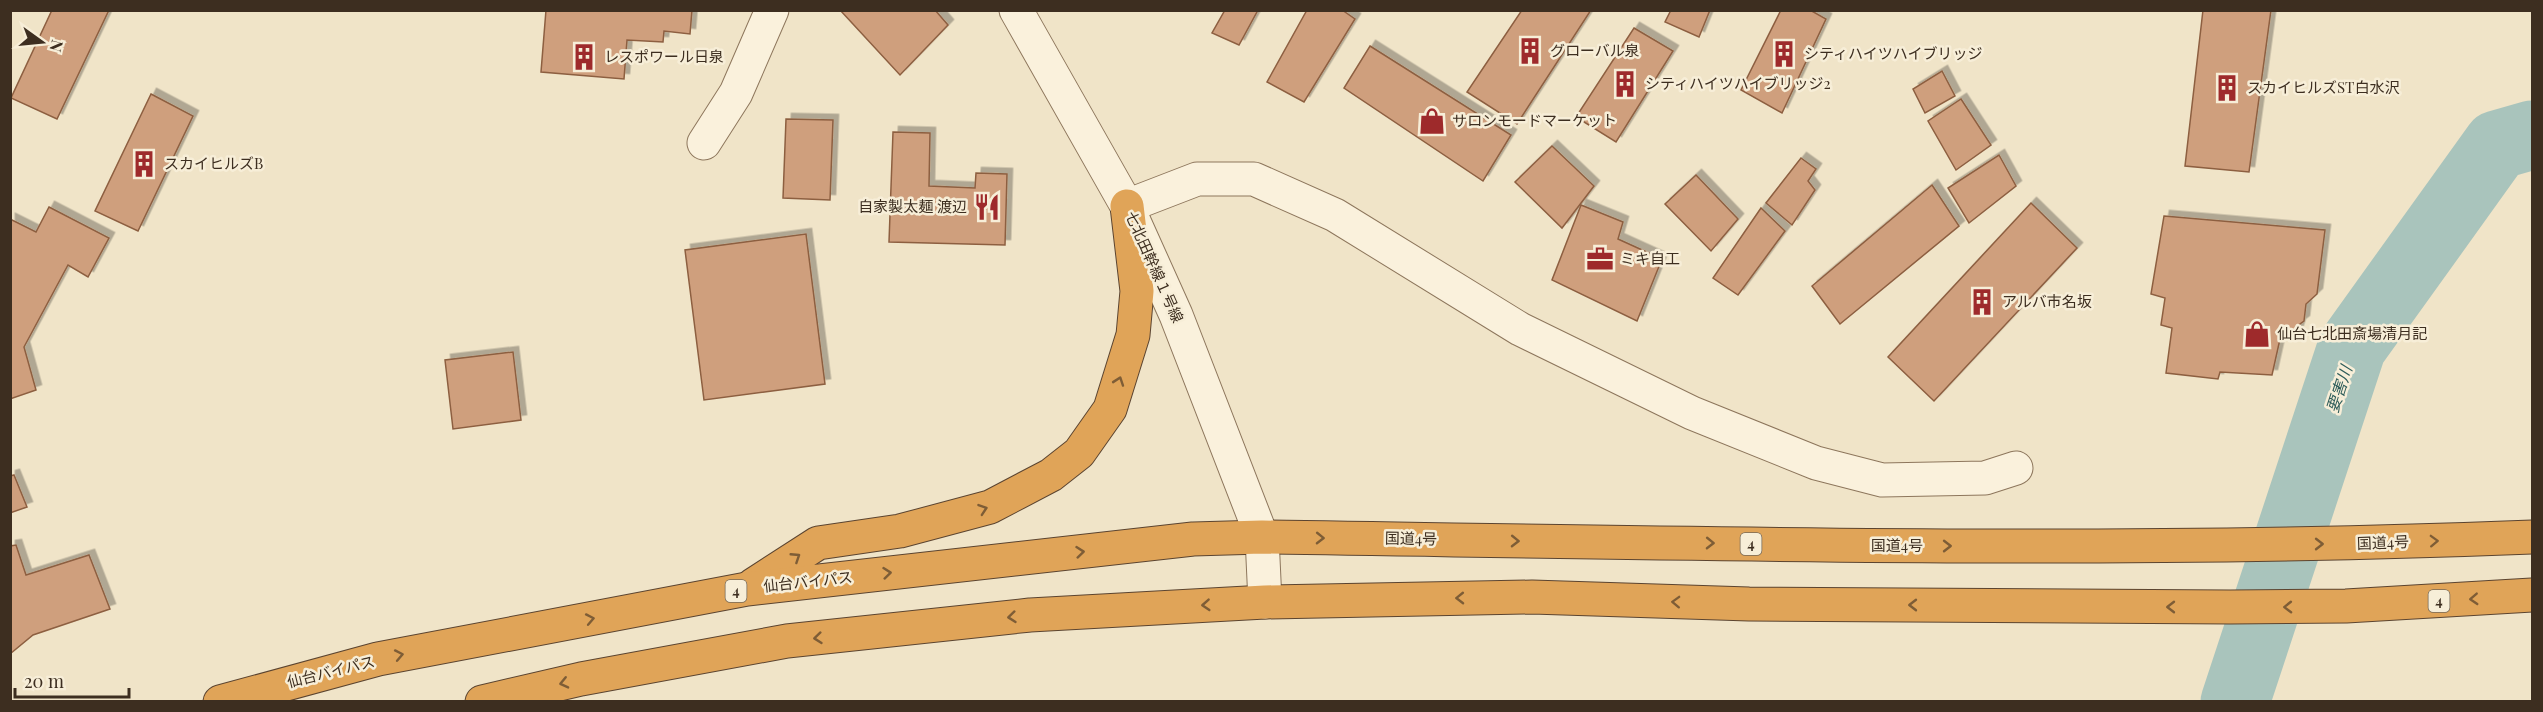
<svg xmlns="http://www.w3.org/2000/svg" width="2543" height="712" viewBox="0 0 2543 712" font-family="'Playfair Display','Noto Sans JP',serif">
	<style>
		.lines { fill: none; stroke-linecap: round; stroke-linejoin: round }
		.river { stroke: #a9c4bc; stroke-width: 69 }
		.building { fill: #cf9f7d; stroke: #8d5f41; stroke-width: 1.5; filter: url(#shadow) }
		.minor-casing { stroke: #8d765c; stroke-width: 35 }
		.highway-casing { stroke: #5b4430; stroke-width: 35 }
		.minor { stroke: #faf1dc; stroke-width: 33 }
		.highway { stroke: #e0a458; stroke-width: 33 }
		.oneway { stroke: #7e5d36 }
		.labels { text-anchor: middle; stroke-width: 5; stroke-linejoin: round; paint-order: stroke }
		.shield { fill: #f7eed8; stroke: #756857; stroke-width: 1.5 }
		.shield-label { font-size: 14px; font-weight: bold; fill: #3d2e20 }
		.poi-label { font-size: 15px; fill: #3d2e20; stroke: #f7eed8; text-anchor: start }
		.street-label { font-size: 15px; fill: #3d2e20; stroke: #f7eed8 }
		.water-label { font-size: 16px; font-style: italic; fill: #2f5d5a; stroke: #f7eed8 }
	</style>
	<defs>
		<filter id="shadow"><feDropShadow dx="5.5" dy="-5.5" stdDeviation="0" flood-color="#0004"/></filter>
	</defs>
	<rect width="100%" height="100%" fill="#f0e4c8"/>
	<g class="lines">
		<!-- river -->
		<polyline class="river" points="2235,702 2352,347 2497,145 2532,135"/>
	</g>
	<!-- building -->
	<g class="building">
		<polygon points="52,10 109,10 57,119 11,98"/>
		<polygon points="546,10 692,10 690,34 664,31 663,42 627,40 624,79 541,72"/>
		<polygon points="840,10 935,10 948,25 900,75"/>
		<polygon points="1225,10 1258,10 1239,45 1212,33"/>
		<polygon points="1307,10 1342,10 1355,19 1304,102 1267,82"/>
		<polygon points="1522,10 1591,10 1517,124 1467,92"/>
		<polygon points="1671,10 1710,10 1699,37 1665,22"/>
		<polygon points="1781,10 1810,10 1826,19 1782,113 1741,90"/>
		<polygon points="2203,10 2271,10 2249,172 2185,166"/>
		<polygon points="1634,28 1673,51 1616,142 1576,117"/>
		<polygon points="1370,46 1511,135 1483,181 1344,88"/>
		<polygon points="1942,71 1955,96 1925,113 1913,89"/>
		<polygon points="151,94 193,116 138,231 95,211"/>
		<polygon points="1961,99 1991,145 1956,170 1928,121"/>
		<polygon points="786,119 833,120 830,200 783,198"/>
		<polygon points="893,132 930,133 929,186 975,188 976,173 1007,174 1005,245 889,242"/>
		<polygon points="1552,146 1594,186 1562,228 1515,182"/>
		<polygon points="1999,155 2016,186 1969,223 1948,188"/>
		<polygon points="1801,158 1816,169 1808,181 1815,190 1792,225 1766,203"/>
		<polygon points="1696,175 1738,219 1711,251 1665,204"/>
		<polygon points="1932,185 1959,226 1840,324 1812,286"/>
		<polygon points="2031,203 2077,248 1934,401 1888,357"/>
		<polygon points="1581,205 1623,222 1618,239 1662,259 1637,321 1552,280"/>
		<polygon points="49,207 109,238 88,277 68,265 24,347 36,390 10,399 10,219 36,232"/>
		<polygon points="1761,208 1785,231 1738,295 1713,278"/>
		<polygon points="2164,216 2325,230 2317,294 2306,304 2304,321 2300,324 2295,339 2280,339 2272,375 2220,372 2218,379 2166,373 2172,328 2161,325 2165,298 2151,294"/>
		<polygon points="806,234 825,384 704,400 685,250"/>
		<polygon points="513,352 521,420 453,429 445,360"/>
		<polygon points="14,475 27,507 10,513 10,476"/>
		<polygon points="16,545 26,575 89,555 110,609 33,635 10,654 10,546"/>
	</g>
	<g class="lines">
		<defs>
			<g id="minor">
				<polyline points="1016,10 1127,206 1176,315 1262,537 1265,602"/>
				<polyline points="704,143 736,93 772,10"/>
				<polyline points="1127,206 1197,179 1254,179 1335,215 1520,329 1692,413 1816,463 1882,480 1985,478 2016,468"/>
			</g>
			<g id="highway">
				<polyline points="753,585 818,543 900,531 990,507 1051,475 1079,453 1110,409 1133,335 1137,291 1127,206"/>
				<path d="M220,702L378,659L747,589L1193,539L1262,537C1685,543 2109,554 2532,537"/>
				<polyline points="482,702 581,679 787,641 1030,615 1265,602 1532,597 1749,604 2230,607 2346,606 2532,595"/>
			</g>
		</defs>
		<!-- minor casing -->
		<use href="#minor" class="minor-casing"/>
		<!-- highway casing -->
		<use href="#highway" class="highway-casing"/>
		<!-- minor -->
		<use href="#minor" class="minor"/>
		<!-- highway -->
		<use href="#highway" class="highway"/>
	</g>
	<!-- one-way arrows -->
	<defs><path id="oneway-chevron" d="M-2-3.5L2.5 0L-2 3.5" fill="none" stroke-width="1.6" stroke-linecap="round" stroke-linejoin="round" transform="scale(1.5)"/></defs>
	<g class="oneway">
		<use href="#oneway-chevron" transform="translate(1119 381) rotate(-71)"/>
		<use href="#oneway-chevron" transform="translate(983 509) rotate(-19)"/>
		<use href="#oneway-chevron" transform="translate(1320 538) rotate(1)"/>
		<use href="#oneway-chevron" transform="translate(1515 541) rotate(1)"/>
		<use href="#oneway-chevron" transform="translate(2434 541) rotate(-2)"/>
		<use href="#oneway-chevron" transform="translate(1710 543) rotate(1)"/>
		<use href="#oneway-chevron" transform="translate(2319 544)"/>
		<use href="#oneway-chevron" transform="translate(1947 546)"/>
		<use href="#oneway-chevron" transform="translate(1080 552) rotate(-6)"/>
		<use href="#oneway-chevron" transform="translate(796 557) rotate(-33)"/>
		<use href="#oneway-chevron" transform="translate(887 573) rotate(-6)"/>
		<use href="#oneway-chevron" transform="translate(1460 598) rotate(179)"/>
		<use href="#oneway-chevron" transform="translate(2474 599) rotate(177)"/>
		<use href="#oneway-chevron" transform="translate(1676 602) rotate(-178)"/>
		<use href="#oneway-chevron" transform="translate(1206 605) rotate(176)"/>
		<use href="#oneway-chevron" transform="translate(1913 605) rotate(-180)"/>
		<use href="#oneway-chevron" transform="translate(2171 607) rotate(-180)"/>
		<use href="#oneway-chevron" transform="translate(2288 607) rotate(179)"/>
		<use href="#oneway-chevron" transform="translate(1012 617) rotate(174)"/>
		<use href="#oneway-chevron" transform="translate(590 619) rotate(-11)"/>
		<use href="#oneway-chevron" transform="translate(818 638) rotate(174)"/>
		<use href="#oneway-chevron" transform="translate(399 655) rotate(-11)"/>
		<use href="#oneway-chevron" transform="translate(564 683) rotate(167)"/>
	</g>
	<!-- icons -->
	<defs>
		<symbol id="building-bare" viewBox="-9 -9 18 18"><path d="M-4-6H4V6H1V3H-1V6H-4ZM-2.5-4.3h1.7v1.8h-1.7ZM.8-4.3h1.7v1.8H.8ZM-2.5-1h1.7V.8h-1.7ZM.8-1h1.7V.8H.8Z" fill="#9e2a2b" stroke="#f7eed8" stroke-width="2.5" paint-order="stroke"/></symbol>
		<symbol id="shop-bare" viewBox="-9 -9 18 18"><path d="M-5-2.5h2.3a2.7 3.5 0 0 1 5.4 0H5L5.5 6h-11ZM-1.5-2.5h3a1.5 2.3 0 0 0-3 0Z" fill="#9e2a2b" stroke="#f7eed8" stroke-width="2.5" paint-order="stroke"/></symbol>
		<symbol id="restaurant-bare" viewBox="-9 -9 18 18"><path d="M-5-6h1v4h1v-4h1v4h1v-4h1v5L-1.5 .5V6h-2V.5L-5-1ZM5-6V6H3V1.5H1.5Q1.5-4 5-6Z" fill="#9e2a2b" stroke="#f7eed8" stroke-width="2.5" paint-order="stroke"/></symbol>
		<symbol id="office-bare" viewBox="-9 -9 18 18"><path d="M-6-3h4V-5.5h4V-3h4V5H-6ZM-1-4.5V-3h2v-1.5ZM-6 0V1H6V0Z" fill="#9e2a2b" stroke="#f7eed8" stroke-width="2.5" paint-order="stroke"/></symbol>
	</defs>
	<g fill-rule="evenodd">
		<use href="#building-bare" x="1511" y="32" width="38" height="38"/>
		<use href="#building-bare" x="1765" y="35" width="38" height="38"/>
		<use href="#building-bare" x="565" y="38" width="38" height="38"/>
		<use href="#building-bare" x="1606" y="65" width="38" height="38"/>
		<use href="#building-bare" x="2208" y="69" width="38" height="38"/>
		<use href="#shop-bare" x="1413" y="102" width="38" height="38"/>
		<use href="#building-bare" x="125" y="145" width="38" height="38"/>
		<use href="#restaurant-bare" x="968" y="188" width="38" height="38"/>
		<use href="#office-bare" x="1581" y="240" width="38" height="38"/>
		<use href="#building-bare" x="1963" y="283" width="38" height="38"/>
		<use href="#shop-bare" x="2238" y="315" width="38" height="38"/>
	</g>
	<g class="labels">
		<!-- shield labels -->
		<g class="shield">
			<rect x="1740.5" y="533" width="21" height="22" rx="4.5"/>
			<rect x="725.5" y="580" width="21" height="22" rx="4.5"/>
			<rect x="2428.5" y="590" width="21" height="22" rx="4.5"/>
		</g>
		<g class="shield-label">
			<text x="1751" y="549">4</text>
			<text x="736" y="596">4</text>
			<text x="2439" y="606">4</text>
		</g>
		<!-- poi labels -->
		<g class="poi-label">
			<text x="1550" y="56">グローバル泉</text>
			<text x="1804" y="59">シティハイツハイブリッジ</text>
			<text x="604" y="62">レスポワール日泉</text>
			<text x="1645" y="89">シティハイツハイブリッジ2</text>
			<text x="2247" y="93">スカイヒルズST白水沢</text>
			<text x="1452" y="126">サロンモードマーケット</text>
			<text x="164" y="169">スカイヒルズB</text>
			<text x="967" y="212" text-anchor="end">自家製太麺 渡辺</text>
			<text x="1620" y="264">ミキ自工</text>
			<text x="2002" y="307">アルバ市名坂</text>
			<text x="2277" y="339">仙台七北田斎場清月記</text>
		</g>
		<!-- street labels -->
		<g class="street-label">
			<text transform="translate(1154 267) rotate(66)" y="5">七北田幹線１号線</text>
			<text transform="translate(1411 539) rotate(1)" y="5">国道4号</text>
			<text transform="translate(2383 543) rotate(-2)" y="5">国道4号</text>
			<text x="1897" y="551">国道4号</text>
			<text transform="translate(808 582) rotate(-6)" y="5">仙台バイパス</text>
			<text transform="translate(331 672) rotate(-14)" y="5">仙台バイパス</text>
		</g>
		<!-- water labels -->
		<g class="water-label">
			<text transform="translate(2339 389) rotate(-72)" y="6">要害川</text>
		</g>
	</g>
	<!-- border -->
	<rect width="2543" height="712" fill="none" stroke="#3d2e20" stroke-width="24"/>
	<!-- north arrow -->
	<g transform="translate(42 42) rotate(105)" stroke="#f7eed8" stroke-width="4.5" paint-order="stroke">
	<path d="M0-4.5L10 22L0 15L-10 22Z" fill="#3d2e20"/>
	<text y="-9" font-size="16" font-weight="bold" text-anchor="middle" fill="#3d2e20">N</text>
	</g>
	<!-- scale -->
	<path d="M15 688v9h114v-9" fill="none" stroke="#3d2e20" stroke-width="3"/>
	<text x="24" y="688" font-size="18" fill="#3d2e20" stroke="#f7eed8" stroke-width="4.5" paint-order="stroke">20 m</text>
</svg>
